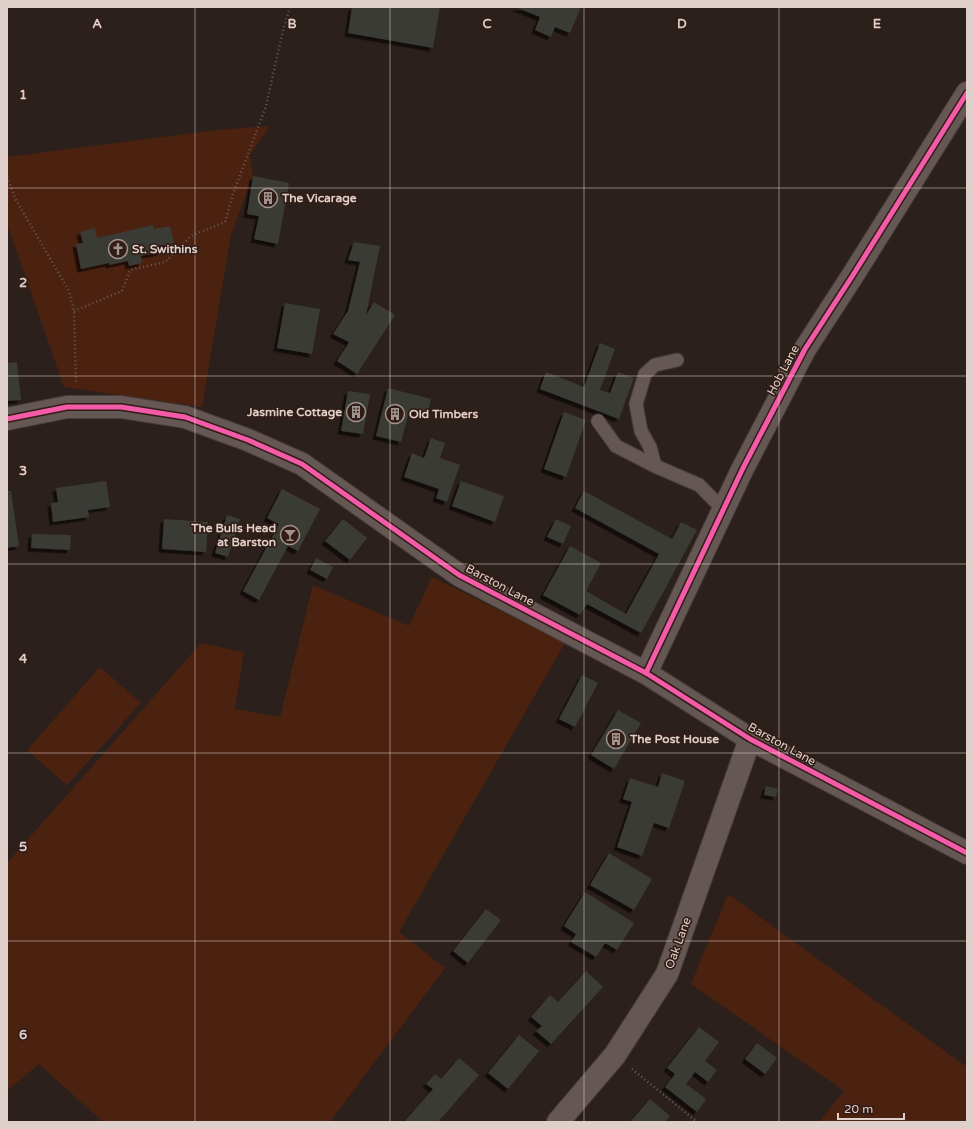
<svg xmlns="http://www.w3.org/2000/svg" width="974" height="1129" viewBox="0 0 974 1129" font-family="'Varela Round',sans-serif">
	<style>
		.green { fill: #4b2110 }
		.building { fill: #3b3a36; filter: url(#shadow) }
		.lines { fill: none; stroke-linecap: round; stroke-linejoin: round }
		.service-casing { stroke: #473d3a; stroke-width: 15 }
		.minor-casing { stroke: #473d3a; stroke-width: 24 }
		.tertiary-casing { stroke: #473d3a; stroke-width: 24 }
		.path { stroke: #675c58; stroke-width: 2.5; stroke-dasharray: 1 3; stroke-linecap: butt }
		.service { stroke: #655753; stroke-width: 13 }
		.minor { stroke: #655753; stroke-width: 22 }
		.tertiary { stroke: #655753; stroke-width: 22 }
		.cycleway-casing { stroke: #321d16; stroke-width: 8 }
		.cycleway { stroke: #f35aa7; stroke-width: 5 }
		.grid { fill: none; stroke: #dfd0cb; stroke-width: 1; stroke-opacity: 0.55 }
		.labels { text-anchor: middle; stroke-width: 3.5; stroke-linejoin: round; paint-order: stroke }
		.poi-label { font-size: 12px; font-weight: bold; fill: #dfd0cb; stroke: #321d16; text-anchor: start }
		.street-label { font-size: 12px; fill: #dfd0cb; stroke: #321d16 }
		.grid-label { font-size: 13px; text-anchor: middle; font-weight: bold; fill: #dfd0cb; stroke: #321d16; stroke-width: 3.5; stroke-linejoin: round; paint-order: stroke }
	</style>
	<defs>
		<filter id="shadow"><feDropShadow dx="-3.5" dy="3.5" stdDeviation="0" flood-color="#0009"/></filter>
	</defs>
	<rect width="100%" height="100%" fill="#2c201c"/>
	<!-- green -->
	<g class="green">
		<polygon points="270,126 250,155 253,176 231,235 202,407 64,387 7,224 7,157 216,130"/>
		<polygon points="432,577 565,643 399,932 445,968 330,1122 103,1122 39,1064 7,1091 7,863 201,643 244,652 235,709 280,717 313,585 409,626"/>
		<polygon points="100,667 141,703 67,785 27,750"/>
		<polygon points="728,894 967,1067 967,1122 819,1122 844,1091 691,984"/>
	</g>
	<!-- building -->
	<g class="building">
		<polygon points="352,7 440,7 433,48 348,33"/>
		<polygon points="515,7 581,7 570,33 555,27 551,37 535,30 540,17"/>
		<polygon points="253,176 289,183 278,244 254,239 259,216 247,214"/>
		<polygon points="153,225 154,229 170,226 174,243 159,246 161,252 141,256 142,263 129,266 128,261 109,265 109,263 81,269 76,244 83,243 80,232 95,228 97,238"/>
		<polygon points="354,242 380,246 366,315 374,302 395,315 357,374 337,361 349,342 333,334 348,311 360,262 348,260"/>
		<polygon points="285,303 320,309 312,354 277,348"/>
		<polygon points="600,343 615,349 600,390 610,393 618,372 634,378 619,419 540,389 546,372 584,387"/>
		<polygon points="17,362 21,400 7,401 7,363"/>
		<polygon points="388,388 431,399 427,416 409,412 401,442 376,436"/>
		<polygon points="348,391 370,394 363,434 341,431"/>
		<polygon points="564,412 586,420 566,477 544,469"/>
		<polygon points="431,438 445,443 440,458 460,465 447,502 436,498 439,489 404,477 412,453 424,458"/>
		<polygon points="106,481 110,507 88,510 89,517 53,522 51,503 58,502 56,488"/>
		<polygon points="461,481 504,496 495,522 452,506"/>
		<polygon points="282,489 320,509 298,551 288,546 259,600 243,591 279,524 267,518"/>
		<polygon points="7,491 11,491 19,546 7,548"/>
		<polygon points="584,491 672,539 681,522 697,530 641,633 587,604 580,615 543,595 570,546 601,563 586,591 626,614 659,554 575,508"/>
		<polygon points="227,515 240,519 228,557 215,553"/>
		<polygon points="164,519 208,522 206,552 162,549"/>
		<polygon points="343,519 367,538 350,560 325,541"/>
		<polygon points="556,519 571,526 563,544 547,537"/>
		<polygon points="32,534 71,535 70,550 31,548"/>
		<polygon points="316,558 333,567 327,579 310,570"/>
		<polygon points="582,675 598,683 575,727 559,719"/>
		<polygon points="618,710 641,723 614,769 591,755"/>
		<polygon points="662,773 685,781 669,828 654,823 642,856 617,847 632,802 623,799 630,778 658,787"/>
		<polygon points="766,786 778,789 776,797 764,795"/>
		<polygon points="609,853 652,879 634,910 590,885"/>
		<polygon points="585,892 634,923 617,950 605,943 596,957 571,942 576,934 564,926"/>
		<polygon points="486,909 501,920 468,963 453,951"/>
		<polygon points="586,971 603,987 551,1044 536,1031 542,1026 531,1017 550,995 558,1002"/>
		<polygon points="699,1027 719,1042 705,1061 717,1070 708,1082 695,1072 686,1084 706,1099 697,1112 665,1087 675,1074 667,1068"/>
		<polygon points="519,1035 539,1051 508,1089 488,1073"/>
		<polygon points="757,1043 777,1058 765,1074 745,1059"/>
		<polygon points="459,1058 479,1075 438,1122 404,1122 433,1089 426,1084 435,1074 441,1079"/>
		<polygon points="650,1099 670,1116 665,1122 630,1122"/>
	</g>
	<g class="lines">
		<defs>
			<g id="service">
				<polyline points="598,421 616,446 655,466 699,485 724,510"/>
				<polyline points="655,466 650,447 641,431 636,404 645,374 655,365 677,360"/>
			</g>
			<g id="minor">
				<polyline points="646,673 743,468 805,349 853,275 967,93"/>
				<polyline points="558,1122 615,1055 667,974 750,739"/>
			</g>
			<polyline id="tertiary" points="7,419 67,407 121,407 185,417 248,440 302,464 459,575 646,673 750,739 967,853"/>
		</defs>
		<!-- service casing -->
		<use href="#service" class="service-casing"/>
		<!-- minor casing -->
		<use href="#minor" class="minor-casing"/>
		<!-- tertiary casing -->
		<use href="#tertiary" class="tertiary-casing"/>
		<!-- path -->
		<g class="path">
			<polyline points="7,177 16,200 69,291 74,311 76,384"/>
			<polyline points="74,311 122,291 130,270 165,262 191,236 225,222 233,194 266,106 283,30 290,7"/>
			<polyline points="632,1069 697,1122"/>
		</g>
		<!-- service -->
		<use href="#service" class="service"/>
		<!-- minor -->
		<use href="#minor" class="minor"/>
		<!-- tertiary -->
		<use href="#tertiary" class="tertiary"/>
		<defs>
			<g id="cycleway">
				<polyline points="7,419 67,407 121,407 185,417 248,440 302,464 459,575 646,673 750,739 967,853"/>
				<polyline points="646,673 743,468 805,349 853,275 967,93"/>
			</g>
		</defs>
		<!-- cycleway casing -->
		<use href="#cycleway" class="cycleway-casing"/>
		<!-- cycleway -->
		<use href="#cycleway" class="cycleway"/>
	</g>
	<!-- grid -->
	<path class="grid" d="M195,7V1122M390,7V1122M584,7V1122M779,7V1122M7,188H967M7,376H967M7,564H967M7,753H967M7,941H967"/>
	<!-- icons -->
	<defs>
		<symbol id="building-ring" viewBox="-11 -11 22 22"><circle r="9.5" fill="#321d16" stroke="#a0928e" stroke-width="1.5"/><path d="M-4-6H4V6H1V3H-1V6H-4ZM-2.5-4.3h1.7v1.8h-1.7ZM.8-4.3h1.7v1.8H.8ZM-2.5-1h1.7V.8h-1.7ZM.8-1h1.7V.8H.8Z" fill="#a0928e"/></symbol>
		<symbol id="church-ring" viewBox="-11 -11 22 22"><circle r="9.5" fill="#321d16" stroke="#a0928e" stroke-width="1.5"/><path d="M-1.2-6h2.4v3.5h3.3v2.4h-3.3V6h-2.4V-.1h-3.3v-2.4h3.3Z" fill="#a0928e"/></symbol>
		<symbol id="bar-ring" viewBox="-11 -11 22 22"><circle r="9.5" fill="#321d16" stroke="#a0928e" stroke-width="1.5"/><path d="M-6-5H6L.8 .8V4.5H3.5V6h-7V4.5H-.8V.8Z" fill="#a0928e"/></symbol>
	</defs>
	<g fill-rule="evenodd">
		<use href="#building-ring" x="257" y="187" width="22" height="22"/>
		<use href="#church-ring" x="107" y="238" width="22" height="22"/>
		<use href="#building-ring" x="345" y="401" width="22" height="22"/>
		<use href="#building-ring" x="384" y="403" width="22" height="22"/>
		<use href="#bar-ring" x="279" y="524" width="22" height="22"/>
		<use href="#building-ring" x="605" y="728" width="22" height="22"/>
	</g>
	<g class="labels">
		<!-- poi labels -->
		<g class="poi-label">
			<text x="282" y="202">The Vicarage</text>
			<text x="132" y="253">St. Swithins</text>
			<text x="342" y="416" text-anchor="end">Jasmine Cottage</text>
			<text x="409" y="418">Old Timbers</text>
			<text x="276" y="532" text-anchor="end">The Bulls Head<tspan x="276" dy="14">at Barston</tspan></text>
			<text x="630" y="743">The Post House</text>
		</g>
		<!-- street labels -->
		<g class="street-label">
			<text transform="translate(783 370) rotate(-62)" y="4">Hob Lane</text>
			<text transform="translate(500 585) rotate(28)" y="4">Barston Lane</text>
			<text transform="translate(782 744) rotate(29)" y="4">Barston Lane</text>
			<text transform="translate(678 943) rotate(-70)" y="4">Oak Lane</text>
		</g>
	</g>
	<g class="grid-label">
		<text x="97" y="28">A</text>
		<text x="292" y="28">B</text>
		<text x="487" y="28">C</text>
		<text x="682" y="28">D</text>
		<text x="877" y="28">E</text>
		<text x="23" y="99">1</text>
		<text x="23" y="287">2</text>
		<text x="23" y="475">3</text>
		<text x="23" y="663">4</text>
		<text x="23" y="851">5</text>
		<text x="23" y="1039">6</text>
	</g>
	<!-- border -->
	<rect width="974" height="1129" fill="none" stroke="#dfd0cb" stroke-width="16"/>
	<!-- scale -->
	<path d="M838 1113v6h66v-6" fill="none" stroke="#dfd0cb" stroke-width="2"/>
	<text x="844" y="1113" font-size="12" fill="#dfd0cb" stroke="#321d16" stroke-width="3" paint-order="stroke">20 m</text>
</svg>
